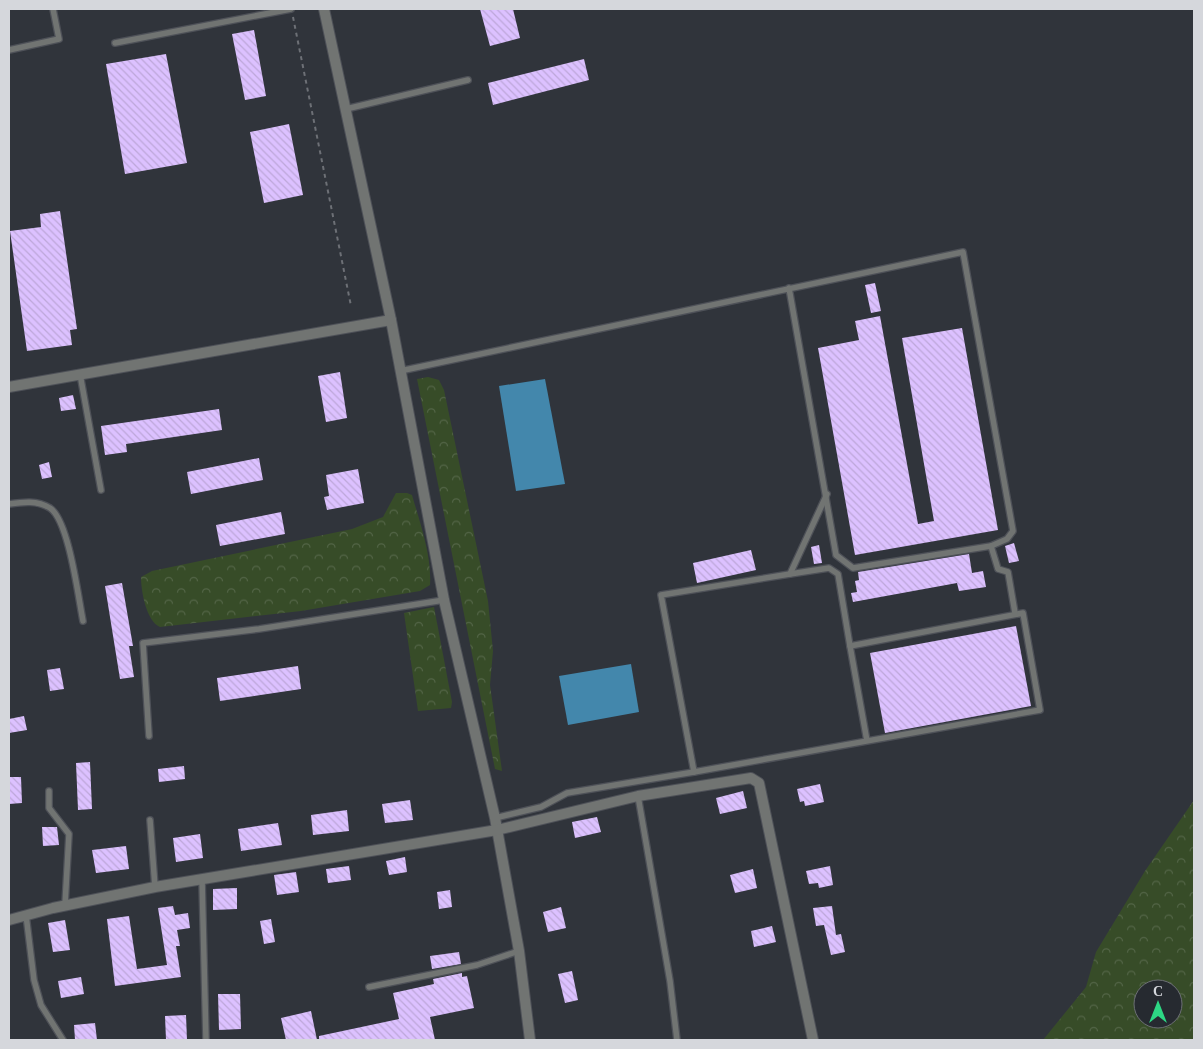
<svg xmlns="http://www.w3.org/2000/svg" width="1203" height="1049" viewBox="0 0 1203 1049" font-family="'Crimson Pro',serif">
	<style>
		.forest { fill: url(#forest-crowns); fill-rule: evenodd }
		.water { fill: #4387ac }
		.building { fill: url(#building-back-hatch) }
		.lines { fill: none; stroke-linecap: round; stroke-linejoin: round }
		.lane-casing { stroke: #4e5158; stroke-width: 8 }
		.street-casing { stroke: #4e5158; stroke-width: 12 }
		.path { stroke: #6d7076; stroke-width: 2; stroke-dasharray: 4 4; stroke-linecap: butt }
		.lane { stroke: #717472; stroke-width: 5.5 }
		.street { stroke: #717472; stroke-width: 10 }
	</style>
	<defs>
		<pattern id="forest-crowns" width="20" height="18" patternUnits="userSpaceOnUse" patternTransform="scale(1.25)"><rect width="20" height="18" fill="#374c28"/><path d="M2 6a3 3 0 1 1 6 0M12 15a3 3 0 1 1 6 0" fill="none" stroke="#536547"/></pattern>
		<pattern id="building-back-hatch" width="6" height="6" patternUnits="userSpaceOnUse" patternTransform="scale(1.25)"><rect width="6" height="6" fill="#dcc1ff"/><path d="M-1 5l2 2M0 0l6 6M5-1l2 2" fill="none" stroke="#bda7d9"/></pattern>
	</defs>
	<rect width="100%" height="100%" fill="#30343b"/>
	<!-- forest -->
	<g class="forest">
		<polygon points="428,377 439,380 444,390 488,601 493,651 490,685 502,771 495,769 417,379"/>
		<path d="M396,493H407L412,495C420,523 432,556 430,585L420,591L301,611L160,627C146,621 141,590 141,577L152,571L352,529L383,517Z"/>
		<polygon points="434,607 452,702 451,708 418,711 404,613"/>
		<path d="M1194,800V1040H1043L1086,987L1096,952L1145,871ZM1143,989H1173V1019H1143Z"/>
	</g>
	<!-- water -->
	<g class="water">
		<polygon points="545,379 565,484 516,491 499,386"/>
		<polygon points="631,664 639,712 568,725 559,676"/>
	</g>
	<!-- building -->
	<g class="building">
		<polygon points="480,9 513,9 520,38 490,46"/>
		<polygon points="254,30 266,96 245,100 232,34"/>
		<polygon points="166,54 187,163 125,174 106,64"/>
		<polygon points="584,59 589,80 493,105 488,83"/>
		<polygon points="289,124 303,195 264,203 250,132"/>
		<polygon points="60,211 77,329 70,330 72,345 27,351 10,231 41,227 40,214"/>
		<polygon points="875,283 881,311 871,313 865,285"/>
		<polygon points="880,316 918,524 934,521 902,338 962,328 998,530 855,555 818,348 859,340 855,321"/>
		<polygon points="340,372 347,418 326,422 318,376"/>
		<polygon points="73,395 76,409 61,411 59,398"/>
		<polygon points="219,409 222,430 126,444 127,452 105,455 101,426"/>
		<polygon points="259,458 263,480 191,494 187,472"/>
		<polygon points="49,462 52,477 42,479 39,465"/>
		<polygon points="358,469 364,503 327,510 324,497 329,496 326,475"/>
		<polygon points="281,512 285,534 220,546 216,525"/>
		<polygon points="1014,543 1019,561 1009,563 1005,546"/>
		<polygon points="819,545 822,563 814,564 811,547"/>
		<polygon points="751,550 756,570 697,583 693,563"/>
		<polygon points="969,554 972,573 983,571 986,587 959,591 957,583 853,602 851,593 857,592 855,581 859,580 858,572"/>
		<polygon points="122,583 133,646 129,646 134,677 120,679 105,586"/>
		<polygon points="1016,626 1031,706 885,733 870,653"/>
		<polygon points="298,666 301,689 220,701 217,678"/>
		<polygon points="60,668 64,689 50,691 47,670"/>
		<polygon points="24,716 27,730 9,733 9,719"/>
		<polygon points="90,762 92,809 78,810 76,763"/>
		<polygon points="184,766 185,779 159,782 158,769"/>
		<polygon points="10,777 21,777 22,803 9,804"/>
		<polygon points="820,784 824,802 805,806 804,801 800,802 797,789"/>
		<polygon points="743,791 747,808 720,814 716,798"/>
		<polygon points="410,800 413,820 385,823 382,804"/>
		<polygon points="347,810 349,831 313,835 311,815"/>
		<polygon points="597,817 601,832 575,838 572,822"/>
		<polygon points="278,823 282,845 241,851 238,829"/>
		<polygon points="42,827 57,827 59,845 43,846"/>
		<polygon points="200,834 203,858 176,862 173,838"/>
		<polygon points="126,846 129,869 96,873 92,850"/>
		<polygon points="405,857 407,872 389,875 386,861"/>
		<polygon points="349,866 351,880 328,883 326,869"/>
		<polygon points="830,866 833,885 819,888 818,883 809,884 806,871"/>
		<polygon points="753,869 757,888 735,893 730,875"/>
		<polygon points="296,872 299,892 277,895 274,875"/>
		<polygon points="237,888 237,909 213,910 213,889"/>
		<polygon points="450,890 452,907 439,909 437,892"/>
		<polygon points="173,906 175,915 188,913 190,928 177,930 180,946 176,946 181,977 115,986 107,919 129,916 137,969 167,965 158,908"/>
		<polygon points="832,906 836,935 841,934 845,952 831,955 824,925 816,926 813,908"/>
		<polygon points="561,907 566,928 548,932 543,912"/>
		<polygon points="271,919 275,942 264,944 260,921"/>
		<polygon points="65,920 70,950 53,952 48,923"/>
		<polygon points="772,926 776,942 754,947 751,931"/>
		<polygon points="459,952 461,964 432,969 430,956"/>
		<polygon points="572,971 578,1000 565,1003 558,974"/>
		<polygon points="462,973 462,977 467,976 474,1008 430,1017 435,1040 319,1040 319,1036 399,1019 393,993 434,984 433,979"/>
		<polygon points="81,977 84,994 61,998 58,981"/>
		<polygon points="218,994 240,994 241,1029 219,1030"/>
		<polygon points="311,1011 317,1040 286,1040 281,1018"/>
		<polygon points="186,1015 187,1040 166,1040 165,1016"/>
		<polygon points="95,1023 97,1040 75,1040 74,1025"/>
	</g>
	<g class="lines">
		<defs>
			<g id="lane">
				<polyline points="115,43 291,9"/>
				<polyline points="9,50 59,39 53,9"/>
				<polyline points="346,109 468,80"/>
				<polyline points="400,371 963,252 1013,531 1007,539 991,546 853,568 836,555 789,288"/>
				<polyline points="80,374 101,490"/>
				<polyline points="827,494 790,574 661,595 694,772 1040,710 1023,613 850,646 867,741"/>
				<path d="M9,504C23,502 37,500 50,508C69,521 78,596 83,621"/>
				<polyline points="991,546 998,569 1008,572 1015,613"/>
				<polyline points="790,574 829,568 838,574 850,646"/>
				<polyline points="149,736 143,643 259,629 444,600"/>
				<polyline points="49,791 49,808 69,834 65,905"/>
				<polyline points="638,796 670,981 677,1040"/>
				<polyline points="495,818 541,807 567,793 694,772"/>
				<polyline points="150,820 155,887"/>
				<polyline points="202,879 206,1040"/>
				<polyline points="26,915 34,980 41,1005 63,1040"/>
				<polyline points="369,987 477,965 519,951"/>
			</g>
			<g id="street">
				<polyline points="324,9 391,320 444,600 495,818 519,951 530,1040"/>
				<polyline points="9,387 391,320"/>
				<polyline points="9,920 53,908 155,887 497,830 638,796 751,778 759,783 813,1040"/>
			</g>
		</defs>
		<!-- lane casing -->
		<use href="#lane" class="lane-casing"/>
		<!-- street casing -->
		<use href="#street" class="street-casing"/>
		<!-- path -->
		<polyline class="path" points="293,17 351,306"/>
		<!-- lane -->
		<use href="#lane" class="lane"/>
		<!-- street -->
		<use href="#street" class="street"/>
	</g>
	<!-- border -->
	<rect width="1203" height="1049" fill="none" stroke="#d5d7dc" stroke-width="20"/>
	<!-- north arrow -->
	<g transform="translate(1158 1004)"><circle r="24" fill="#262a30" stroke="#6c6f75"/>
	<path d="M0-4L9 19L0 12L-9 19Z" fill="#2dd884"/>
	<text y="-8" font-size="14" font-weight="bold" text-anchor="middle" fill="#d5d7dc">С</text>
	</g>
</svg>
